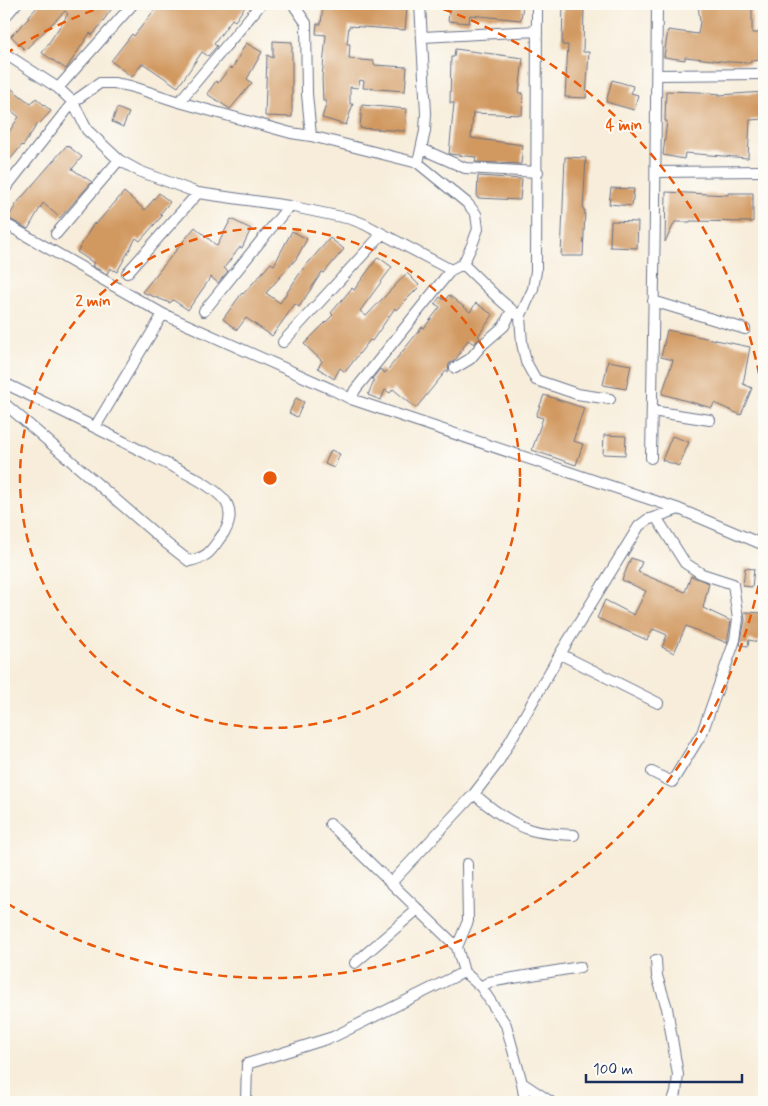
<svg xmlns="http://www.w3.org/2000/svg" width="768" height="1106" font-family="Mynerve,sans-serif">
<style>
.building{fill:#d19960}
.lines{fill:none;stroke-linecap:round;stroke-linejoin:round}
.minor-casing{stroke:#687289;stroke-width:12}
.minor{stroke:#fff;stroke-width:10}
.ring{fill:none;stroke:#e8590c;stroke-width:2.5;stroke-dasharray:9 6}
.centre{fill:#e8590c;stroke:#fdfcf7;stroke-width:2.5}
.ring-label{font-size:15px;text-anchor:middle;font-weight:bold;fill:#e8590c;stroke:#fdfcf7;stroke-width:4;stroke-linejoin:round;paint-order:stroke}
</style>
<rect width="100%" height="100%" fill="#fdfcf7"/>
<filter id="ink" filterUnits="userSpaceOnUse"><feTurbulence type="fractalNoise" baseFrequency=".02" numOctaves="2"/><feDisplacementMap in="SourceGraphic" scale="10" xChannelSelector="R" yChannelSelector="G"/><feConvolveMatrix kernelMatrix="1 2 1 2 8 2 1 2 1" color-interpolation-filters="sRGB"/></filter>
<filter id="wash" filterUnits="userSpaceOnUse"><feTurbulence type="fractalNoise" baseFrequency=".0096" numOctaves="4" result="noise"/><feDisplacementMap in="SourceGraphic" scale="20" xChannelSelector="R" yChannelSelector="G"/><feGaussianBlur stdDeviation="1.12" result="paint"/><feColorMatrix in="noise" values="0 0 0 0 0 0 0 0 0 0 0 0 0 0 0 0 0 1.4 0 .05"/><feComposite in="paint" operator="in"/></filter>
<g filter="url(#wash)">
<rect width="100%" height="100%" fill="#f7edda"/>
<g id="blocks">
<path class="building" d="M40,4h68l5,3 -20,28 -3,-2 -24,36 -24,-16 26,-39 -3,-3 -40,39 -14,-14 18,-18 -1,-1z
M159,4h88l-12,17 -3,-2 -18,25 3,2 -9,10 -6,-4 -24,35 -34,-23h-2l-10,13 -21,-16 21,-27 2,2z
M323,4h27l57,4 -2,22 -56,-4 -2,18h3l-1,15 25,2v4l33,2 -2,24 -42,-3 1,-7 -4,-1 -2,8 -8,-1v17h3l-7,21 -24,-7 5,-17h-4l-1,-23 4,-43 -10,-1 1,-10h4z
M450,4h73l-2,16 -51,-5 -1,8 -21,-2z
M563,4h21l-1,48h6l-3,46 -21,-1 3,-52h-6z
M698,4h54v29h12v27l-14,1v2l-20,-1 -45,-5v3l-21,-3 4,-27 30,4 2,-12z
M273,41l19,1v75l-27,-1 2,-61 6,3z
M246,43l16,9 -15,27 5,4 -22,26 -23,-15 9,-13 2,2 12,-16 2,2z
M455,49l68,9 -4,35h4l-1,22 -49,-2 -2,25 52,7 -2,19 -46,-2 1,-5 -27,-3 5,-51h-4l1,-46h3z
M612,80l21,6 -2,7 7,2 -4,15 -28,-8z
M4,83l27,21 5,-6 15,13 -12,13 -1,-1 -15,23 -1,-1 -18,22v-28l15,-22 -15,-12z
M666,91l33,1 21,2 -1,1 45,-3v27l-14,1 -2,38 -63,-5 -1,6 -21,-4 4,-34h-2z
M362,105l45,4 -2,22 -45,-3z
M117,108l12,5 -6,14 -11,-5z
M67,145l15,12 -10,12 20,13 -32,36 -17,-15 -15,26 -20,-11 9,-15z
M565,157l21,1 -3,52h2l-2,46h-22z
M478,176l44,3 -2,21 -43,-2z
M611,188l23,1 -2,17 -23,-2z
M124,192l21,18 14,-17 11,9 -10,12 2,2 -22,25 -4,-3 -19,34 -7,-4 -3,6 -15,-8 2,-3 -17,-11 17,-29 2,1z
M666,192l62,3v-2h25v29l-63,-1v1h-15l-10,20z
M231,219l20,10 -9,19 -2,-1 -16,21 4,3 -10,12 -7,-6 -23,33 -15,-10 -3,3 -28,-11 53,-65 22,19z
M611,221l27,1 -1,26 -27,-1z
M292,231l15,8 -11,20 -30,34 14,10 22,-33 28,-32 14,11 -20,24 -2,-1 -23,35 -4,-3 -23,32 -26,-18 -9,12 -14,-11 19,-26 1,1 28,-31 3,2z
M378,257l14,10 -32,44 6,5 41,-43 13,13 -24,24 -1,-2 -23,33 -2,-1 -25,32 -5,-4 -6,11 -16,-11 4,-7 -18,-17 29,-29 -2,-2 21,-25 2,2z
M449,295l21,17 6,-9 17,12 -15,21 2,2 -6,6 -6,-4 -12,19 -7,5 -1,8 -2,-1 -30,37 -23,-19 -3,4 -5,-3 -4,10 -13,-5 6,-15 -2,-1 8,-10 5,4 37,-46 2,1 16,-21 -5,-3 5,-7 5,3z
M667,330l83,17 -7,37 9,4 -11,27 -27,-12 -2,5 -50,-14 11,-34 -12,-3z
M608,361l23,4 -5,24 -23,-4z
M544,395l40,13 -11,33 10,3 -7,21 -44,-15 11,-32 -7,-2z
M296,398l8,4 -7,15 -8,-4z
M604,435l22,1 -1,19 -22,-1z
M672,436l17,6 -10,24 -17,-6z
M331,450l9,4 -6,14 -9,-4z
M631,558l11,4 -4,10 47,20 6,-16 18,7 -6,25 28,13 -4,22 -41,-17 -12,27 -12,-6 5,-12 -14,-6 -6,11 -50,-22 8,-18 29,15 12,-24 -24,-11z
M745,568l9,1 -2,18 -9,-1z
M744,612l20,1 -2,18 -3,11 -10,-2 -1,6 -8,-1 5,-25z"/>
</g>
</g>
<g filter="url(#ink)">
<use href="#blocks" fill-opacity="0" stroke="#687289" stroke-width="1"/>
<g class="lines">
<g class="minor-casing">
<path id="minor" d="M293,4l13,19 1,71 4,42
M4,18l12,-14
M423,37l114,-6
M4,53l54,35 15,14 14,28 32,30 20,11 59,22 91,13 62,13 13,5 87,46 12,-6 9,-19 6,-16 -2,-15 -9,-11 -49,-40 -107,-27 -20,-3 -112,-31 -49,-16 -16,-3h-14l-27,19 -69,88
M657,75l107,-1
M58,88l75,-84
M179,102l82,-98
M422,149l43,19 73,4
M418,163l7,-32 1,-18 -6,-109
M656,172l108,-1
M4,223l159,91 168,75 20,10 328,110 85,36
M56,234l63,-74
M463,264l35,34 22,19 2,26 4,19 10,18 41,14 33,5
M127,273l71,-80
M653,301l92,28
M204,311l85,-105
M520,317l13,-28 3,-18 1,-267
M283,342l99,-108
M455,368l15,-9 12,-14 22,-19 8,-16
M4,383c50,24 101,49 151,75 20,10 58,26 71,44 6,10 4,23 -3,32 -12,16 -13,23 -34,27l-23,-18 -162,-140
M351,399l4,-9 96,-120
M652,411l58,9
M95,427l68,-113
M651,458c3,-151 5,-303 6,-454
M560,654l98,49
M652,772l20,10 30,-49 33,-93 3,-21 -5,-35 -31,-10 -17,-11 -29,-46
M474,794c15,13 38,30 57,36 13,4 29,4 43,5
M330,824l127,123 7,25
M391,883l83,-89 23,-30 63,-110 79,-128 8,-6 32,-11
M457,947l11,-26 -1,-57
M656,960l1,16 10,32 11,67 -2,18 -4,9
M355,963l63,-54
M481,987l8,-5 91,-15
M522,1083l29,19
M246,1102l1,-38 86,-27 131,-65 17,15 25,38 16,58 3,19"/>
</g>
<use href="#minor" class="minor"/>
</g>
</g>
<g class="ring">
<circle cx="270" cy="478" r="250"/>
<path d="M764 556A500 500 0 0 1 5 902M5 54A500 500 0 0 1 111 4M429 4A500 500 0 0 1 764 400"/>
</g>
<circle cx="270" cy="478" r="8" class="centre"/>
<g class="ring-label">
<text x="624" y="130">4 min</text>
<text x="93" y="306">2 min</text>
</g>
<rect width="768" height="1106" fill="none" stroke="#fdfcf7" stroke-width="20"/>
<path d="M586 1074v8h156v-8" fill="none" stroke="#1b2f5e" stroke-width="2.5"/>
<text x="593" y="1074" font-size="15" fill="#1b2f5e" stroke="#fdfcf7" stroke-width="4" paint-order="stroke">100 m</text>
</svg>
